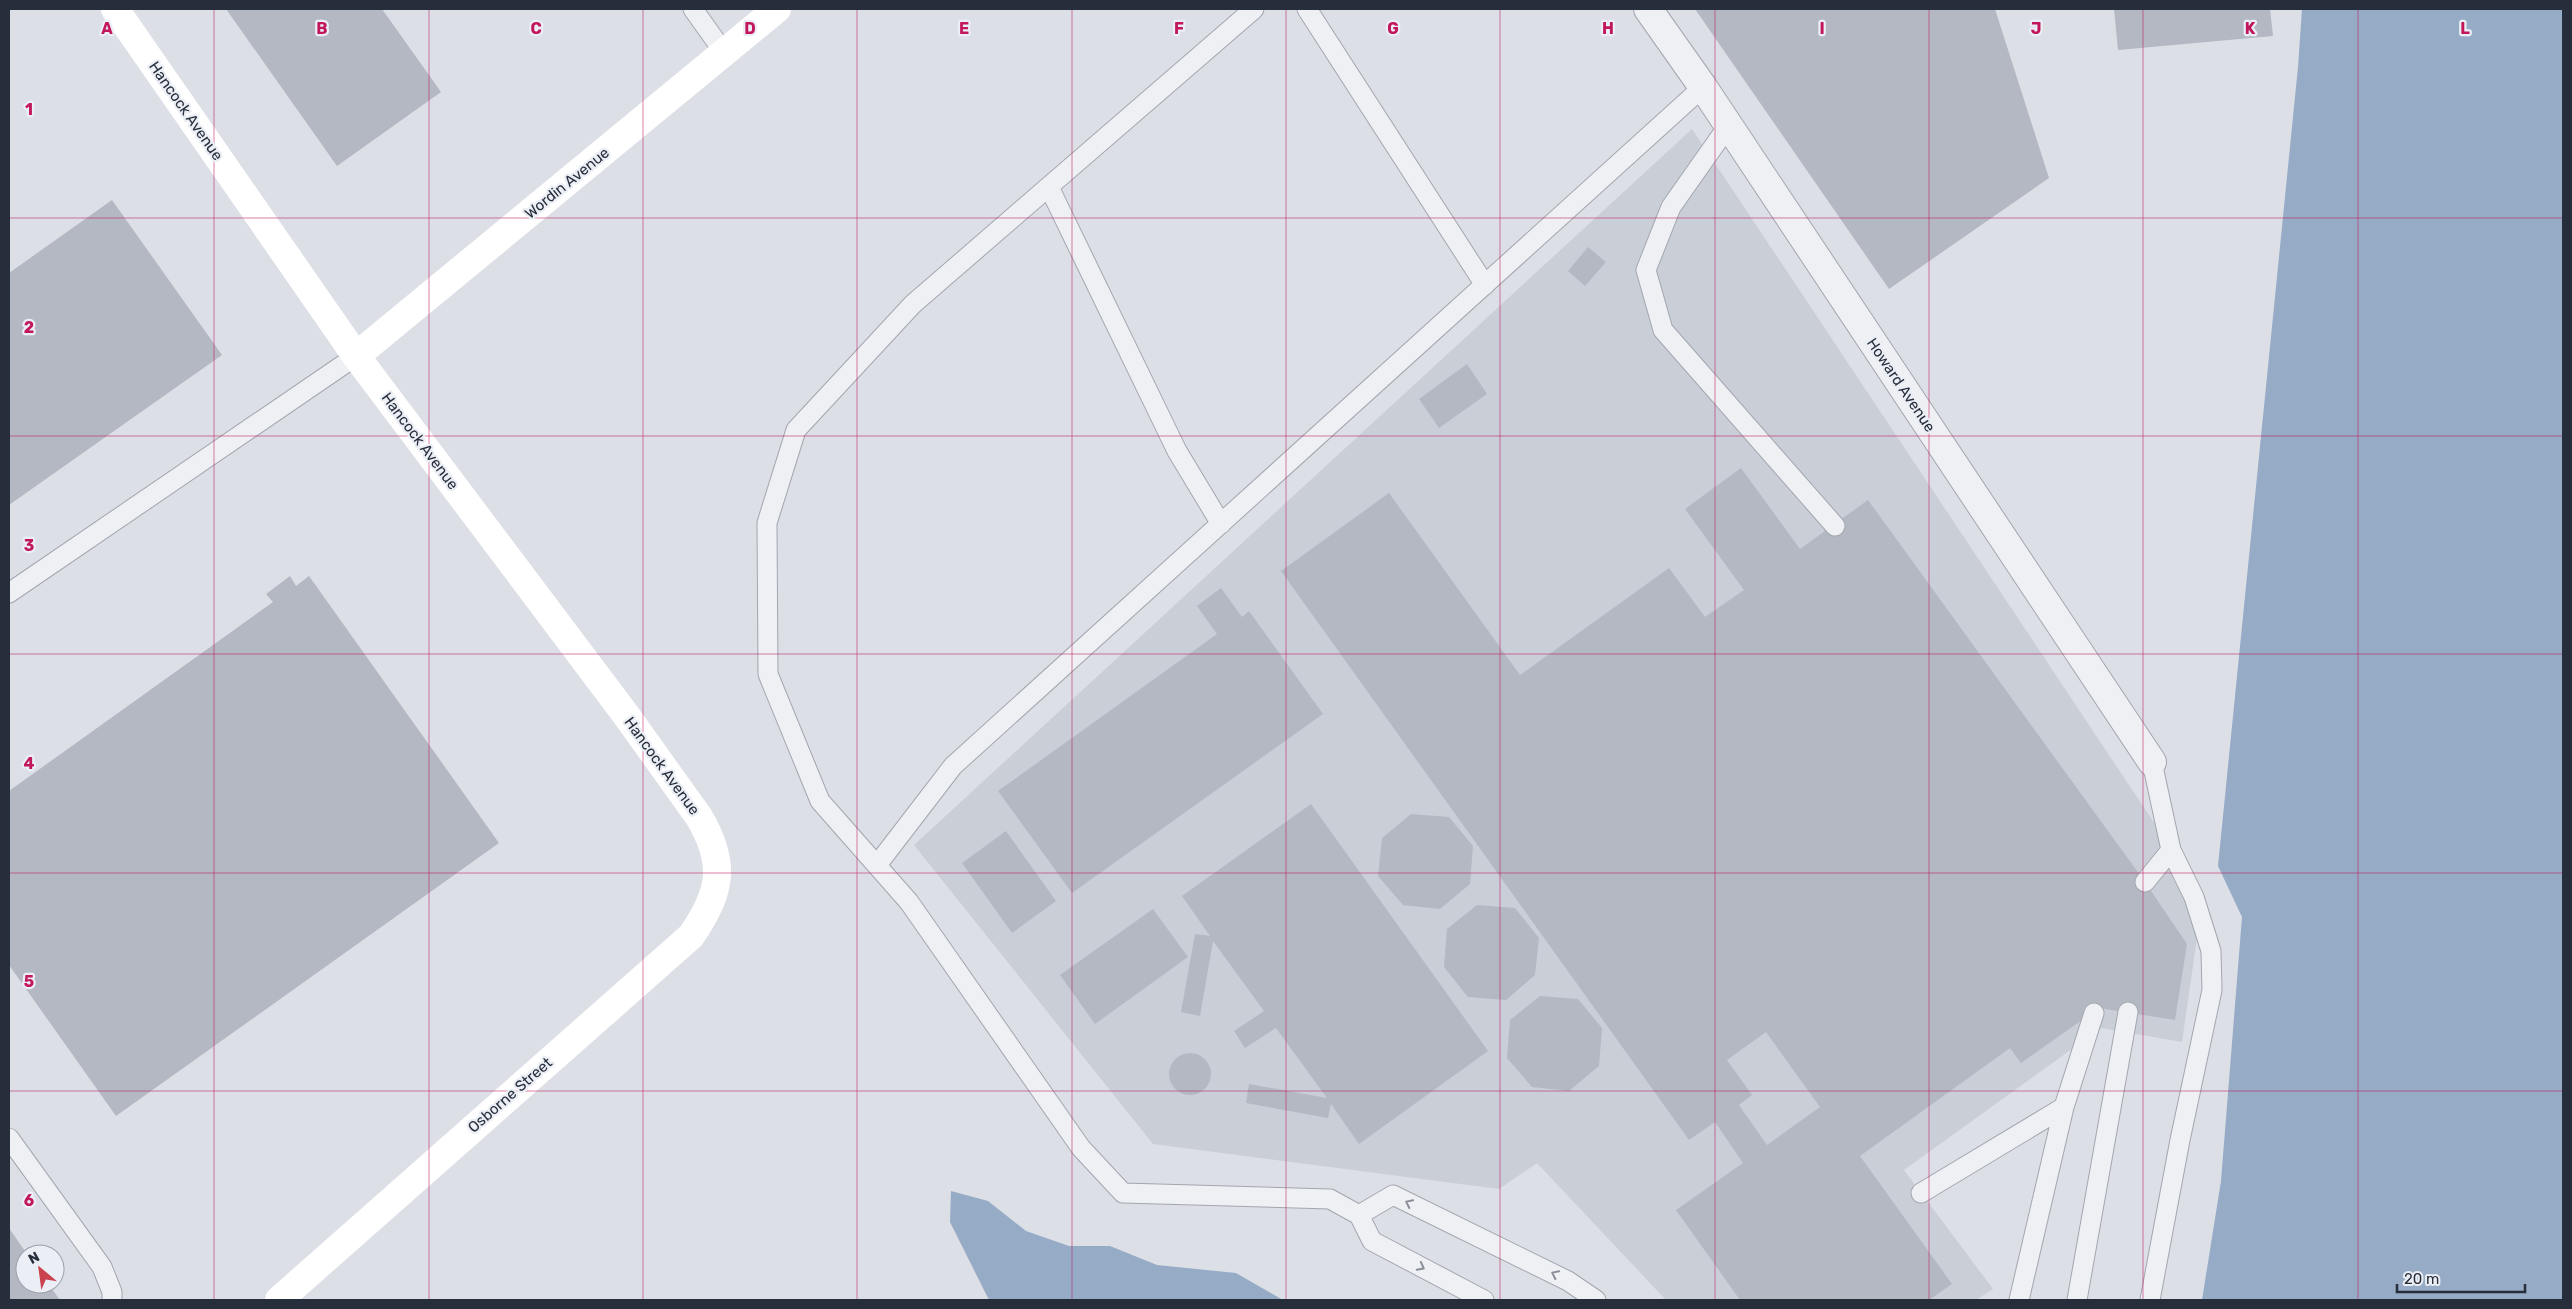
<svg xmlns="http://www.w3.org/2000/svg" width="2572" height="1309" font-family="Rubik,sans-serif">
<style>
.built{fill:#caced7}
.water{fill:#96abc6}
.building{fill:#b3b8c2;fill-rule:evenodd}
.lines{fill:none;stroke-linecap:round;stroke-linejoin:round}
.lane-casing{stroke:#a2a6af;stroke-width:21}
.street-casing{stroke:#a2a6af;stroke-width:30}
.lane{stroke:#eef0f4;stroke-width:19}
.street{stroke:#eef0f4;stroke-width:28}
.secondary{stroke:#fff;stroke-width:28}
.oneway{stroke:#8a8e98}
.grid{fill:none;stroke:#c2185b;stroke-width:1;stroke-opacity:0.55}
.labels{text-anchor:middle;stroke-width:4.5;stroke-linejoin:round;paint-order:stroke}
.street-label{font-size:15px;fill:#262d3b;stroke:#ebeef4}
.grid-label{font-size:16px;text-anchor:middle;font-weight:bold;fill:#c2185b;stroke:#ebeef4;stroke-width:4.5;stroke-linejoin:round;paint-order:stroke}
</style>
<rect width="100%" height="100%" fill="#dcdfe6"/>
<path class="built" d="M1692,129l511,767 -21,146 -81,-14 -197,142 89,119 -17,11h-310l-129,-137 -38,26 -346,-45 -239,-299z"/>
<path class="water" d="M2302,9h261v1291h-361l19,-119 21,-264 -24,-51 80,-799z
M951,1191l37,10 38,30 43,15h41l47,19 79,8 47,27h-294l-39,-78z"/>
<path class="building" d="M226,9h156l59,83 -104,74z
M1695,9h300l54,169 -160,111z
M2114,9h156l3,27 -155,14z
M112,200l110,155 -213,150v-232z
M1588,247l18,15 -21,24 -17,-15z
M1467,364l20,30 -48,34 -20,-29z
M1741,468l59,81 68,-49 277,382 42,62 -12,76 -76,-12 -78,55 -11,-15 -150,108 92,128 -23,16h-189l-64,-90 67,-47 -28,-41 -26,18 -408,-569 108,-78 131,182 149,-107 36,49 39,-27 -59,-81zM1766,1032l54,75 -53,38 -28,-40 13,-10 -25,-35z
M290,576l6,10 13,-10 190,267 -383,273 -107,-151v-174l264,-189 -7,-8z
M1221,588l21,29 7,-6 74,103 -251,179 -74,-102 219,-157 -20,-28z
M1311,804l177,247 -129,93 -28,-40 -3,14 -82,-15 3,-19 78,14 -51,-70 -31,20 -11,-17 30,-20 -51,-70 -13,75 -19,-4 14,-78 15,2 -28,-40z
M1411,814l38,3 24,29 -3,38 -30,25 -37,-4 -25,-29 4,-38z
M1006,831l50,70 -44,32 -50,-70z
M1477,905l38,3 24,30 -4,37 -29,25 -38,-3 -24,-30 3,-38z
M1153,909l35,48 -93,67 -35,-49z
M1540,996l38,3 24,29 -3,38 -30,25 -37,-4 -25,-29 3,-38z
M1169 1074a21 21 0 1 1 42 0a21 21 0 1 1-42 0Z
M9,1228l18,26h-2v30h23l12,16h-51z"/>
<g class="lines">
<g class="lane-casing">
<path id="lane" d="M693,9l32,45
M1254,9l-341,295 -117,126 -29,93 1,151 52,127 89,101 172,246 42,45 207,6 29,16 13,26 112,59
M1307,9l178,276
M1728,126l-57,81 -25,63 17,60 172,196
M1049,187l128,264 44,73
M9,593l347,-237
M877,865l76,-99 750,-679
M2145,882l26,-32
M9,1138l93,129 10,25v8
M1921,1193l143,-86
M1359,1215l34,-20 175,86 28,19
M2019,1300l45,-193 30,-94
M2077,1300l51,-288
M2150,1300l30,-160 32,-150 -1,-39 -17,-54 -23,-47 -19,-88"/>
</g>
<g class="street-casing">
<path id="street" d="M1648,9l55,78 449,675"/>
</g>
<use href="#lane" class="lane"/>
<use href="#street" class="street"/>
<path class="secondary" d="M115,9l241,347 270,359 73,102c28,47 22,76 -8,119l-412,364
M356,356l421,-347"/>
</g>
<defs><path id="oneway-chevron" d="M-2-3.5L2.5 0L-2 3.5" fill="none" stroke-width="1.6" stroke-linecap="round" stroke-linejoin="round" transform="scale(1.25)"/></defs>
<g class="oneway">
<use href="#oneway-chevron" transform="translate(1409 1203) rotate(-154)"/>
<use href="#oneway-chevron" transform="translate(1421 1267) rotate(28)"/>
<use href="#oneway-chevron" transform="translate(1555 1274) rotate(-154)"/>
</g>
<path class="grid" d="M214,9v1291M429,9v1291M643,9v1291M857,9v1291M1072,9v1291M1286,9v1291M1500,9v1291M1715,9v1291M1929,9v1291M2143,9v1291M2358,9v1291M9,218h2554M9,436h2554M9,654h2554M9,873h2554M9,1091h2554"/>
<g class="labels">
<g class="street-label">
<text transform="translate(186 111) rotate(55)" y="5">Hancock Avenue</text>
<text transform="translate(567 183) rotate(-39)" y="5">Wordin Avenue</text>
<text transform="translate(1901 385) rotate(56)" y="5">Howard Avenue</text>
<text transform="translate(420 441) rotate(53)" y="5">Hancock Avenue</text>
<text transform="translate(662 766) rotate(54)" y="5">Hancock Avenue</text>
<text transform="translate(510 1095) rotate(-41)" y="5">Osborne Street</text>
</g>
</g>
<g class="grid-label">
<text x="107" y="34">A</text>
<text x="322" y="34">B</text>
<text x="536" y="34">C</text>
<text x="750" y="34">D</text>
<text x="964" y="34">E</text>
<text x="1179" y="34">F</text>
<text x="1393" y="34">G</text>
<text x="1608" y="34">H</text>
<text x="1822" y="34">I</text>
<text x="2036" y="34">J</text>
<text x="2250" y="34">K</text>
<text x="2465" y="34">L</text>
<text x="29" y="115">1</text>
<text x="29" y="333">2</text>
<text x="29" y="551">3</text>
<text x="29" y="769">4</text>
<text x="29" y="987">5</text>
<text x="29" y="1206">6</text>
</g>
<rect width="2572" height="1309" fill="none" stroke="#262d3b" stroke-width="20"/>
<g transform="translate(40 1269) rotate(331)"><circle r="24" fill="#ebeef4" stroke="#9ca1aa"/>
<path d="M0-4L9 19L0 12L-9 19Z" fill="#ca414f"/>
<text y="-8" font-size="14" font-weight="bold" text-anchor="middle" fill="#262d3b">N</text>
</g>
<path d="M2397 1284v8h128v-8" fill="none" stroke="#262d3b" stroke-width="2.5"/>
<text x="2404" y="1284" font-size="15" fill="#262d3b" stroke="#ebeef4" stroke-width="4" paint-order="stroke">20 m</text>
</svg>
